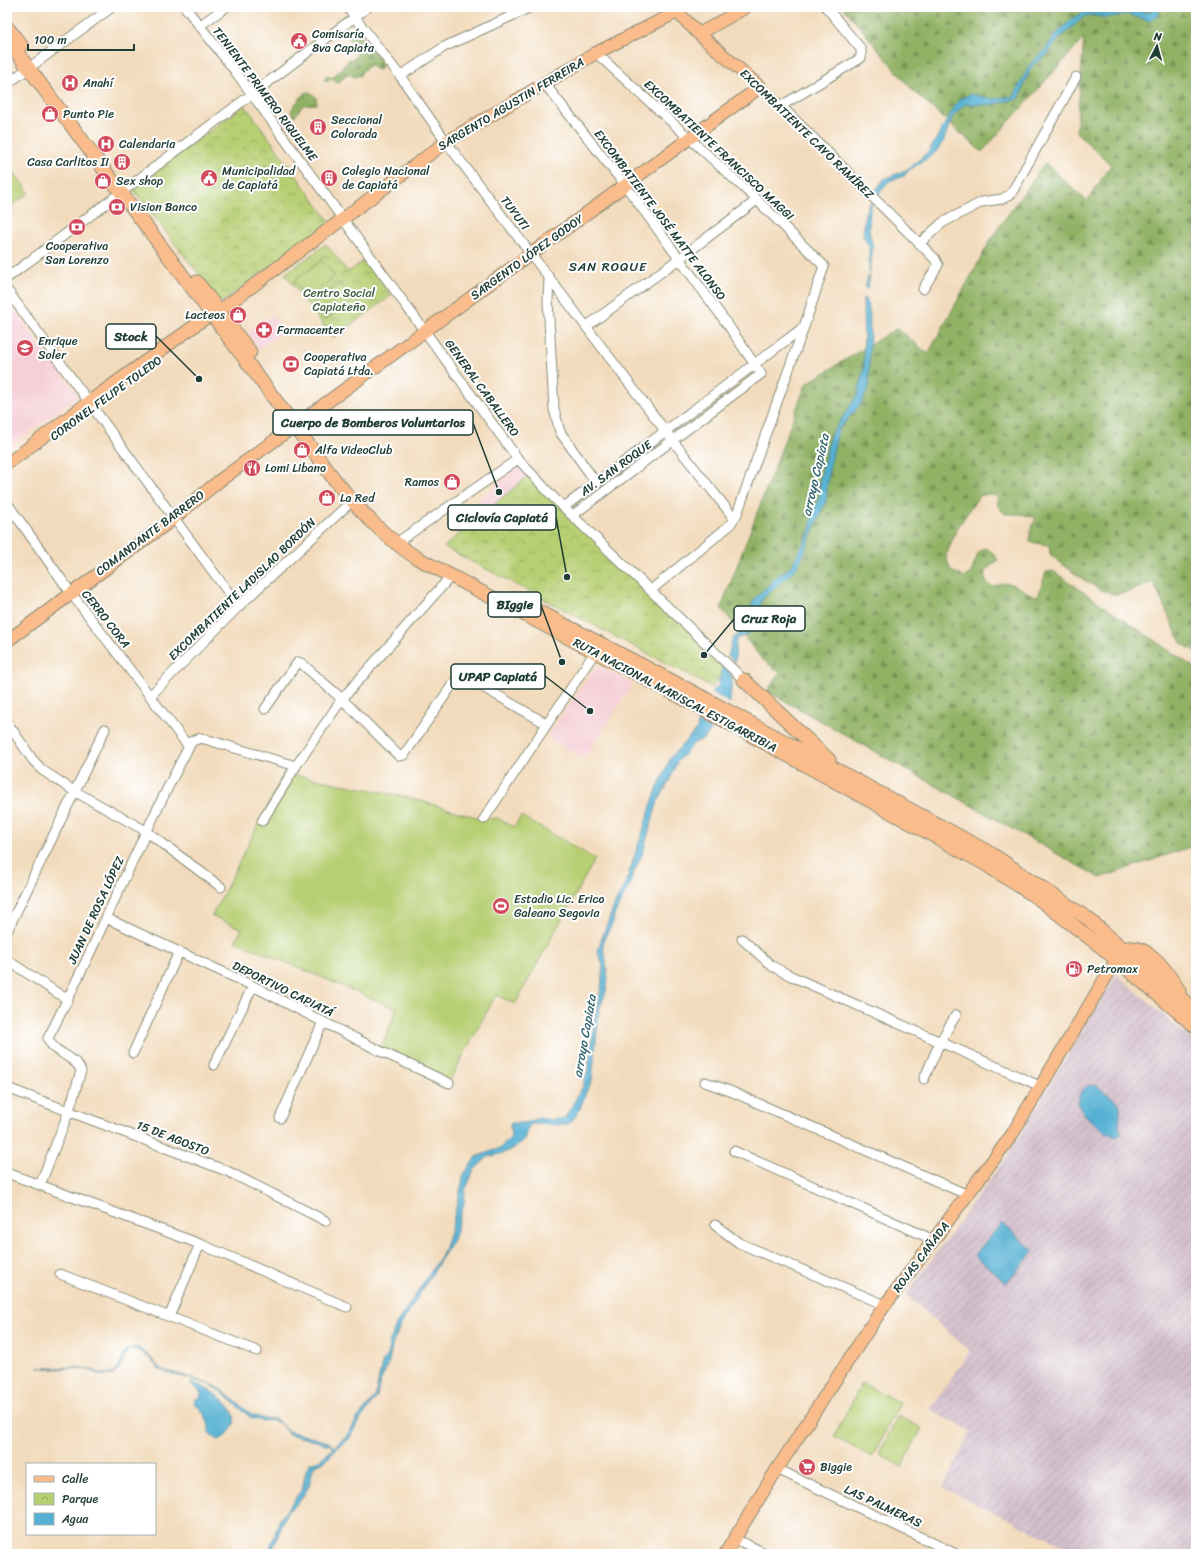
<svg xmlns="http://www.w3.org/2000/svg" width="1203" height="1561" font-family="Sriracha,sans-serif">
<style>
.built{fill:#f6cfd7}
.industrial{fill:url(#industrial-furrows)}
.forest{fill:url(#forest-firs);stroke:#58784c}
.park{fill:url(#park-crowns);stroke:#6b8654}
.garden{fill:#b7cf73;stroke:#6b8654}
.water{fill:#55b0d3;stroke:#3a7684}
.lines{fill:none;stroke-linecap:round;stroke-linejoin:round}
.minor-casing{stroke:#888c78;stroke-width:11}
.major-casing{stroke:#888c78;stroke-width:14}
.highway-casing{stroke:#888c78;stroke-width:15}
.minor{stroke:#fff;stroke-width:9}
.major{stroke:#fabc8b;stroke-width:12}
.highway{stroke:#fabc8b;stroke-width:13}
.labels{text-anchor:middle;stroke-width:4;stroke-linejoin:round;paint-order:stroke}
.poi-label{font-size:12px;fill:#1f3d34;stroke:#fff;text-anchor:start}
.street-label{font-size:12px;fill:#1f3d34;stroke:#fff}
.park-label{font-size:12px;fill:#456244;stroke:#fff}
.neighbourhood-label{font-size:13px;letter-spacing:1px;fill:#1f3d34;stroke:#fff}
.water-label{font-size:13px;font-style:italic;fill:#32656c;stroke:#fff}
.leader{fill:none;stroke:#1f3d34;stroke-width:1.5}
.callout-dot{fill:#1f3d34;stroke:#fff;stroke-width:1.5}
.callout{fill:#fff;stroke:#1f3d34;stroke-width:1.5}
.callout-label{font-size:13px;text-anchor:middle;font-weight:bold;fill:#1f3d34}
</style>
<defs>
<pattern id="industrial-furrows" width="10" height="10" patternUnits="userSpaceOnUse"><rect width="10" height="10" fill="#d1bdc9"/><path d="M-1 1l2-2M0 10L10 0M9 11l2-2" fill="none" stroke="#b3a3ad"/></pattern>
<pattern id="forest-firs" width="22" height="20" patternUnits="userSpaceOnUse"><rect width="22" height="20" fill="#91b265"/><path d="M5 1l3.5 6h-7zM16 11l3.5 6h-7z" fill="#769254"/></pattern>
<pattern id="park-crowns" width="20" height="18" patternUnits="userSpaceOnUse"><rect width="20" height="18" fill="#b7cf73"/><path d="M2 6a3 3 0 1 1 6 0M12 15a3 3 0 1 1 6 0" fill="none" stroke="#94a95f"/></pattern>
</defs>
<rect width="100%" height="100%" fill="#fff"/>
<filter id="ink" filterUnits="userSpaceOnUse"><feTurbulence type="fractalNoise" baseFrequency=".025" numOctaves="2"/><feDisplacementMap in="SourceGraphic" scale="8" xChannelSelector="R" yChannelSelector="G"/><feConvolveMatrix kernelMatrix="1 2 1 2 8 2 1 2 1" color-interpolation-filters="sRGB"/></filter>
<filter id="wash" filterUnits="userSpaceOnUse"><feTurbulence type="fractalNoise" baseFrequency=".012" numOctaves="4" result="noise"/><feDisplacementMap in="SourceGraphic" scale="16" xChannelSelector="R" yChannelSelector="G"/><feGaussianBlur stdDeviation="0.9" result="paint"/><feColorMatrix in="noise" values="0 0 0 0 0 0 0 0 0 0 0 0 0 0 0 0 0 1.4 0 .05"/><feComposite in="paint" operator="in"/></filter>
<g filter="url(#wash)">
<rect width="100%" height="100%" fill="#f2dbbc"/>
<path class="built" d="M7,300l72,96 -72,53z
M272,315l12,17 -26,17 -11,-17z
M520,465l9,10 -52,46 -8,-12z
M597,665l36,19 -49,75 -37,-22z"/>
<path class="industrial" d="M1116,974l80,69v511h-115l-138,-66 28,-57 -41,-21 40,-59 -64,-56 101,-139z"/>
<path class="forest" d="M843,7h353v534l-2,4 2,3v104l-15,-9 -28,-61c-11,4 -25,11 -36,12 -17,1 -54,-29 -67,-40l-1,-9 -19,-3v-11l6,-13 -15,-4h-16l-7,-7 -1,-11 -9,-2 -9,2 -23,34 -10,26 5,15 13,6 7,-4 8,-22 7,-3 7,5 5,7 -13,11 1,11 6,5c4,-1 9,-4 13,-4 12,0 21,12 33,13l8,-24 7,-1 143,98v176l-96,33 -333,-187 13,-18 -18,-14 -41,-51 85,-224 91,-56 31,26 66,-120 51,-71 42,38 24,-36 -35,-33 8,-94 -102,114 -68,-60z
M356,28l6,3 -1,11c10,8 19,11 21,24l-3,4 -4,-1 -4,-5 -11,9 1,2 -7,2 -5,-3 -11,8 -7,-3 -4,3 -3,-3 3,-3 5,2 10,-10 1,-3 4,-1 1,-4 6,-1 5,-9 -12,-14 2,-7z
M310,92l6,5 1,7 -14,1 -8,11 -4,-4c4,-11 9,-11 13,-19z"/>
<path class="park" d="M245,105l85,117 -109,81 -89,-115z
M326,244l22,28 17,-12 27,35 -59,43 -48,-64z
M529,475l199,194 -16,18 -268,-140z"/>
<path class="garden" d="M7,162l22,31 -22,16z
M322,260l13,16 -28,22 -13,-17z
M340,283l12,17 -27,20 -12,-17z
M284,773l119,23 80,23 14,-1 17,9 7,-11 74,43 -80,145 -19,-9 -47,87 -69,-32 17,-41 -162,-68 7,-12 -30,-13z
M862,1383l38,20 -28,54 -38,-20z
M898,1416l24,12 -20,39 -23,-13z"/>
<path class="water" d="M1126,7l24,6 5,-6h7l-5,9 -8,5 -22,-7 -21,4 -16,-3 -5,1 -25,22 -14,18 -12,8 -4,6 -11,29 -31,6 -23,-1 -12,12 -10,26 -8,11 -27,18 -4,5 -15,5 -12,15 -3,-3 10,-14 24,-10 21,-18 30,-52 12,-5 23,5 20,-3 16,-32 15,-14 10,-15 18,-17 15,-8 17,3z
M870,202l2,2 -2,5 -1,22 4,16 -5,42 -3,-1 4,-15v-26l-6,-12 2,-22z
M863,298l4,2 3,15 -1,73 -9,17 -22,25 -9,41 -3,30 -25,59 -5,9 -33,29 -12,32 -4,5 -11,4 -1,23 -7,-6 5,-18 10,-7 11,-32 25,-24 12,-9 14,-25 5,-12 3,-17 6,-14 1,-19 10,-43 27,-40 4,-13 3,-15z
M723,662c14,15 7,24 7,41l-19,-11 7,-6z
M698,722l14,8 -7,8 -11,5 -17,19 -7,18 -12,21 -16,54 -10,21 -2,9 -10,18 -6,13 -1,7 -9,16 -1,8 3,13 2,19 -2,13 -7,18 -7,71c-10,14 -9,34 -26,44l-34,-1 -4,3 -4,13 -5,5 -15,8 -16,4 -14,13 -9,21 -1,13 -11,36 -51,83 -9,20 -5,22 -8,17 -3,15 -20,27 -8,15 -12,9 -13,14 -8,2 -3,4 -4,18 -9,15 -13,11 -16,42h-3l12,-35 22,-30 4,-19 4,-7 9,-3 13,-10 2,-2 -4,-3 -42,-11 -8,-11 -8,-3 -9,1 -12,-3 -31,-27 -12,-7 -49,-14 -8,-11 -13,-9 -8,-1 -3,3 -8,17 -6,6h-14l-7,-4 -13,-3 -27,1 -14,-2 14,1 25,-1 17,3 6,4h13l6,-7 6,-16 4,-3h10l12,10 9,11 48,14 12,6 31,25 11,4 14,1 12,12 41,11 5,5 13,-12 12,-19 16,-19 7,-34 6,-8 1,-12 8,-20 46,-70 8,-24 13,-55 12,-17 24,-9 11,-11 -1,-11 1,-3h12l16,-5 13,2 13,-2 18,-32 5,-17 7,-53 6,-27 2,-23 -5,-14 3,-12 15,-39 10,-19 28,-85 17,-40 26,-28z
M1089,1085l8,1 22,17c4,8 -3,19 2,29l-3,5c-15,-4 -34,-20 -41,-34 2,-8 4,-13 12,-18z
M1002,1223l32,28 -28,32 -32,-28z
M191,1382c16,5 54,26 41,46 -4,6 -7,10 -14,12l-9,-7c1,-13 -6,-22 -15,-30l1,-4 5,-1 1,-6 -8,-6z"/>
</g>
<g filter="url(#ink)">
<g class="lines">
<g class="minor-casing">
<path id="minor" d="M185,7l50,64 283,388 36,39 190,182
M347,7l53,69 50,71 81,107 142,187 61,77
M199,26l27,-19
M596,53l161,147 67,66 -20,61 -67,187 -8,12 -78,64
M400,76l44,-29 87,-40
M544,83l81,102 103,140 33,49 -188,141
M7,84l105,-77
M760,87l21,19 154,153 3,6 -15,24
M781,106l80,-48v-9l-35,-42
M920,243l22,-20 40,-21 20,-3 9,-5 65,-117
M549,277l-1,24 6,108 6,23 37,52
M7,278l361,-271
M7,290l232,317
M587,326l92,-67 78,-59
M7,503l64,90 118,154
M564,507l240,-180
M402,539l116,-80
M150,696l90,-91 112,-104
M265,709l33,-47 3,1 41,36 57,57 5,-1 55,-80h3l85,49
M7,722l25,37 10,11 32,21 72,40 75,56
M484,819l111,-167
M262,821l34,-55 46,-67 109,-123
M106,918l147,68 127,65 69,32
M7,931l98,-202
M742,939l30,27 19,10 249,110
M7,960l61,40
M133,1053l46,-101
M214,1065l39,-79
M924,1079l16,-37 16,-27
M705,1082l25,9 238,104
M7,1088l220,83 99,50
M280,1118l43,-96
M734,1151l200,89
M7,1173l193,71 147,63
M40,1185l29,-74 12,-40c-5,-15 -29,-18 -33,-33 51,-97 91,-200 144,-297l9,-3 95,28
M715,1225l24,18 146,62
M60,1274l197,77
M169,1317l31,-73
M777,1469l179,85
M735,1539l32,15"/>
</g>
<g class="major-casing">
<path id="major" d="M699,34l47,-27
M7,464l82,-62 115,-83 15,-8 227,-169 150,-89 81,-41
M7,641l162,-119 50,-41 541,-394 -61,-53 -27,-27
M725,1554l52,-85 103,-157 131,-176 110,-184"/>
</g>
<g class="highway-casing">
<path id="highway" d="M7,27l14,18
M7,39l327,440c25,31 50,58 83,79l281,148 287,158 54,35 60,46 97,82
M197,282l53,70
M515,599l189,99 286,155 97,65 109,93
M744,680l85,80
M1123,949c25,-8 45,24 56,42"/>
</g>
<use href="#minor" class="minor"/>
<use href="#major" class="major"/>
<use href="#highway" class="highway"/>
</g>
</g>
<defs>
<g id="civic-disc" transform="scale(0.9)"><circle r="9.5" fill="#d1495b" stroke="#fff"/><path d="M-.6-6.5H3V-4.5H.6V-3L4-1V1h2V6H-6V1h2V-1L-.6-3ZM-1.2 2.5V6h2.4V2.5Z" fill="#fff"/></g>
<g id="hospital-disc" transform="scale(0.9)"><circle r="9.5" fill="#d1495b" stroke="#fff"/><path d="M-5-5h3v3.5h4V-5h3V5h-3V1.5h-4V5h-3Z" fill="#fff"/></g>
<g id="shop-disc" transform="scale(0.9)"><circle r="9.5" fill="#d1495b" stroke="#fff"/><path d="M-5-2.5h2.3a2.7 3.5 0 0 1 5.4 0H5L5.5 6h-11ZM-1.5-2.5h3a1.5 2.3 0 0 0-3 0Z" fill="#fff"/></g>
<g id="building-disc" transform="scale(0.9)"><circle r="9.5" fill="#d1495b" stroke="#fff"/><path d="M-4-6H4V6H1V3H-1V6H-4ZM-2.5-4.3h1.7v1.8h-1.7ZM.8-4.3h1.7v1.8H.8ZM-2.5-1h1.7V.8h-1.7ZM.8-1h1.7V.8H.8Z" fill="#fff"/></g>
<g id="bank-disc" transform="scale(0.9)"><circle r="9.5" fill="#d1495b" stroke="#fff"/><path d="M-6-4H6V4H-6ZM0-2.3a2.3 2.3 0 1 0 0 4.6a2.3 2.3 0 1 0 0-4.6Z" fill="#fff"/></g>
<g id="pharmacy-disc" transform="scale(0.9)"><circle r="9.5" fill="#d1495b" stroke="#fff"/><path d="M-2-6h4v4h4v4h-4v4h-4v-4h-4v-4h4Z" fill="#fff"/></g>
<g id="school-disc" transform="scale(0.9)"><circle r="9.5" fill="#d1495b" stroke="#fff"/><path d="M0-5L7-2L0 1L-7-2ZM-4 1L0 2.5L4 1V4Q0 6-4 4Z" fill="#fff"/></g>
<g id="restaurant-disc" transform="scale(0.9)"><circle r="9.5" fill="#d1495b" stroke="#fff"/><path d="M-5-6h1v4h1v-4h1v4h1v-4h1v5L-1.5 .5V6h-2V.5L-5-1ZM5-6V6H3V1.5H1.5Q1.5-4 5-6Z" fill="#fff"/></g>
<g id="stadium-disc" transform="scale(0.9)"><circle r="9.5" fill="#d1495b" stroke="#fff"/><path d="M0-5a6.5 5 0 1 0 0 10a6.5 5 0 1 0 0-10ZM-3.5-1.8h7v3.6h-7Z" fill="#fff"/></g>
<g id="fuel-disc" transform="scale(0.9)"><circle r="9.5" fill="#d1495b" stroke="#fff"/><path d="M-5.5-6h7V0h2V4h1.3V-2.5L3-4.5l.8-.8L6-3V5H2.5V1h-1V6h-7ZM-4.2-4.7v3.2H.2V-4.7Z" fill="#fff"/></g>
<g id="supermarket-disc" transform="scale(0.9)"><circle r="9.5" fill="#d1495b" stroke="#fff"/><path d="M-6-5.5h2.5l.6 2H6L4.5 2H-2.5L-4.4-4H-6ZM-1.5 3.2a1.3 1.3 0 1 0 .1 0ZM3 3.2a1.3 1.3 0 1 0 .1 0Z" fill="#fff"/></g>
</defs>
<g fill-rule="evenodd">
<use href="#civic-disc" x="299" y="41"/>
<use href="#hospital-disc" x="70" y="83"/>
<use href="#shop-disc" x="50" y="114"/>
<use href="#building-disc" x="318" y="127"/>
<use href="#hospital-disc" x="106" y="144"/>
<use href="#building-disc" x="122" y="162"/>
<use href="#civic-disc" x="209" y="178"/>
<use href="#building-disc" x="329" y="178"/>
<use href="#shop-disc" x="103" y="181"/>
<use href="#bank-disc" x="117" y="207"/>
<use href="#bank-disc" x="77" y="227"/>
<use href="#shop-disc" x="238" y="315"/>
<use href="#pharmacy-disc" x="264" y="330"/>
<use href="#school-disc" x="25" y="348"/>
<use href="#bank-disc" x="291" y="364"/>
<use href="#shop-disc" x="302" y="450"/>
<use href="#restaurant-disc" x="252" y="468"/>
<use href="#shop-disc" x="452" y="482"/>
<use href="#shop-disc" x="327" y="498"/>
<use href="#stadium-disc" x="501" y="906"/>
<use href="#fuel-disc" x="1074" y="969"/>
<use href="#supermarket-disc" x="807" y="1467"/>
</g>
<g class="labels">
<g class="poi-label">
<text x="312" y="38">Comisaría<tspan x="312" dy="14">8va Capiata</tspan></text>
<text x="83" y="87">Anahí</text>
<text x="63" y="118">Punto Pie</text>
<text x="331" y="124">Seccional<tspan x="331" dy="14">Colorada</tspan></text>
<text x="119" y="148">Calendaria</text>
<text x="109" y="166" text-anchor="end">Casa Carlitos II</text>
<text x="222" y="175">Municipalidad<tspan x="222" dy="14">de Capiatá</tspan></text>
<text x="342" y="175">Colegio Nacional<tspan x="342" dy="14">de Capiatá</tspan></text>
<text x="116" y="185">Sex shop</text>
<text x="130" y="211">Vision Banco</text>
<text x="77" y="250" text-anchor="middle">Cooperativa<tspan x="77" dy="14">San Lorenzo</tspan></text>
<text x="225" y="319" text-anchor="end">Lacteos</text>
<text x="277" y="334">Farmacenter</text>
<text x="38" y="345">Enrique<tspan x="38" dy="14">Soler</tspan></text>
<text x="304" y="361">Cooperativa<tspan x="304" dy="14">Capiatá Ltda.</tspan></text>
<text x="315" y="454">Alfa VideoClub</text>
<text x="265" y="472">Lomi Libano</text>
<text x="439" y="486" text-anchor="end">Ramos</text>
<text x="340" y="502">La Red</text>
<text x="514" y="903">Estadio Lic. Erico<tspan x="514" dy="14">Galeano Segovia</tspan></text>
<text x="1087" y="973">Petromax</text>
<text x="820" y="1471">Biggie</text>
</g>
<g class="street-label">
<text transform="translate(265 94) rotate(53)" y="4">TENIENTE PRIMERO RIQUELME</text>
<text transform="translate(511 104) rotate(-31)" y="4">SARGENTO AGUSTIN FERREIRA</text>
<text transform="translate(807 134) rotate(44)" y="4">EXCOMBATIENTE CAYO RAMÍREZ</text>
<text transform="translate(719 150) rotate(43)" y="4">EXCOMBATIENTE FRANCISCO MAGGI</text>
<text transform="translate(515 213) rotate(53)" y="4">TUYUTI</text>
<text transform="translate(660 215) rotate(53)" y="4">EXCOMBATIENTE JOSÉ MATTE ALONSO</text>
<text transform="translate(527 257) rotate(-36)" y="4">SARGENTO LÓPEZ GODOY</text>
<text transform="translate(482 388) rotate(54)" y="4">GENERAL CABALLERO</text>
<text transform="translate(106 398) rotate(-36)" y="4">CORONEL FELIPE TOLEDO</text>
<text transform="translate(616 468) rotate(-36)" y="4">AV. SAN ROQUE</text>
<text transform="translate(150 533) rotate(-37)" y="4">COMANDANTE BARRERO</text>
<text transform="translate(242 589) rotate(-44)" y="4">EXCOMBATIENTE LADISLAO BORDÓN</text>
<text transform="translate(106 619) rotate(52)" y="4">CERRO CORA</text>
<text transform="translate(675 695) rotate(28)" y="4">RUTA NACIONAL MARISCAL ESTIGARRIBIA</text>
<text transform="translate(96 910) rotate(-65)" y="4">JUAN DE ROSA LÓPEZ</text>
<text transform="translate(283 989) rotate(26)" y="4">DEPORTIVO CAPIATÁ</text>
<text transform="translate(173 1138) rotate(21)" y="4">15 DE AGOSTO</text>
<text transform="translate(921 1257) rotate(-53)" y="4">ROJAS CAÑADA</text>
<text transform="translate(883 1506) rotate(25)" y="4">LAS PALMERAS</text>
</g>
<g class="park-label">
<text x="339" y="297">Centro Social<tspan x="339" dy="14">Capiateño</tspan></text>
</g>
<g class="neighbourhood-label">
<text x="608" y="271">SAN ROQUE</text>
</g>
<g class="water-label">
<text transform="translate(815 475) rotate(-77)" y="5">arroyo Capiata</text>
<text transform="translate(584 1036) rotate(-80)" y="5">arroyo Capiata</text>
</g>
</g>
<path class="leader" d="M199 379L156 336M499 492L473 423M567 577L556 517M562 662L541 605M704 655L734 619M590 711L545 676"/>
<g class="callout-dot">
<circle cx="199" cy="379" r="4"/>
<circle cx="499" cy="492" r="4"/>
<circle cx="567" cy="577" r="4"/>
<circle cx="562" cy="662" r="4"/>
<circle cx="704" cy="655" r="4"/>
<circle cx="590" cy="711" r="4"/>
</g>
<g class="callout">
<rect x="106" y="324" width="50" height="25" rx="4"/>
<rect x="273" y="410" width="200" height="25" rx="4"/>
<rect x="448" y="505" width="108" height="25" rx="4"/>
<rect x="488" y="592" width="53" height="25" rx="4"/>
<rect x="734" y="606" width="71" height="25" rx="4"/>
<rect x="451" y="664" width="94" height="25" rx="4"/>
</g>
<g class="callout-label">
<text x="131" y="341">Stock</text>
<text x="373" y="427">Cuerpo de Bomberos Voluntarios</text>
<text x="502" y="522">Ciclovía Capiatá</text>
<text x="515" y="609">BIggie</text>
<text x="769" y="623">Cruz Roja</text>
<text x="498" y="681">UPAP Capiatá</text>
</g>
<rect width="1203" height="1561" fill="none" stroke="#fff" stroke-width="24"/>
<rect x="26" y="1463" width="130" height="72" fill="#ffffff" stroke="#a5b1ae"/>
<rect x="34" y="1476" width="20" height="6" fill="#fabc8b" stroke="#a5b1ae"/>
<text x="62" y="1483" font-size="12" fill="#1f3d34">Calle</text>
<rect x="34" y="1493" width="20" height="12" fill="url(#park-crowns)" stroke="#a5b1ae"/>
<text x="62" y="1503" font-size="12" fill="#1f3d34">Parque</text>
<rect x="34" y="1513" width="20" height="12" fill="#55b0d3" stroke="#a5b1ae"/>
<text x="62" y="1523" font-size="12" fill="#1f3d34">Agua</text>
<g transform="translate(1157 46) rotate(6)" stroke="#ffffff" stroke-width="3" paint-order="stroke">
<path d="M0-3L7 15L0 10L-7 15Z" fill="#1f3d34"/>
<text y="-6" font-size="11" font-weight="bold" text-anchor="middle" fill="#1f3d34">N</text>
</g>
<path d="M28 44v6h106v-6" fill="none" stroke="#1f3d34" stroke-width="2"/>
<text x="34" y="44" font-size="12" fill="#1f3d34" stroke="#ffffff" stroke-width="3" paint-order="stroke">100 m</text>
</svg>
